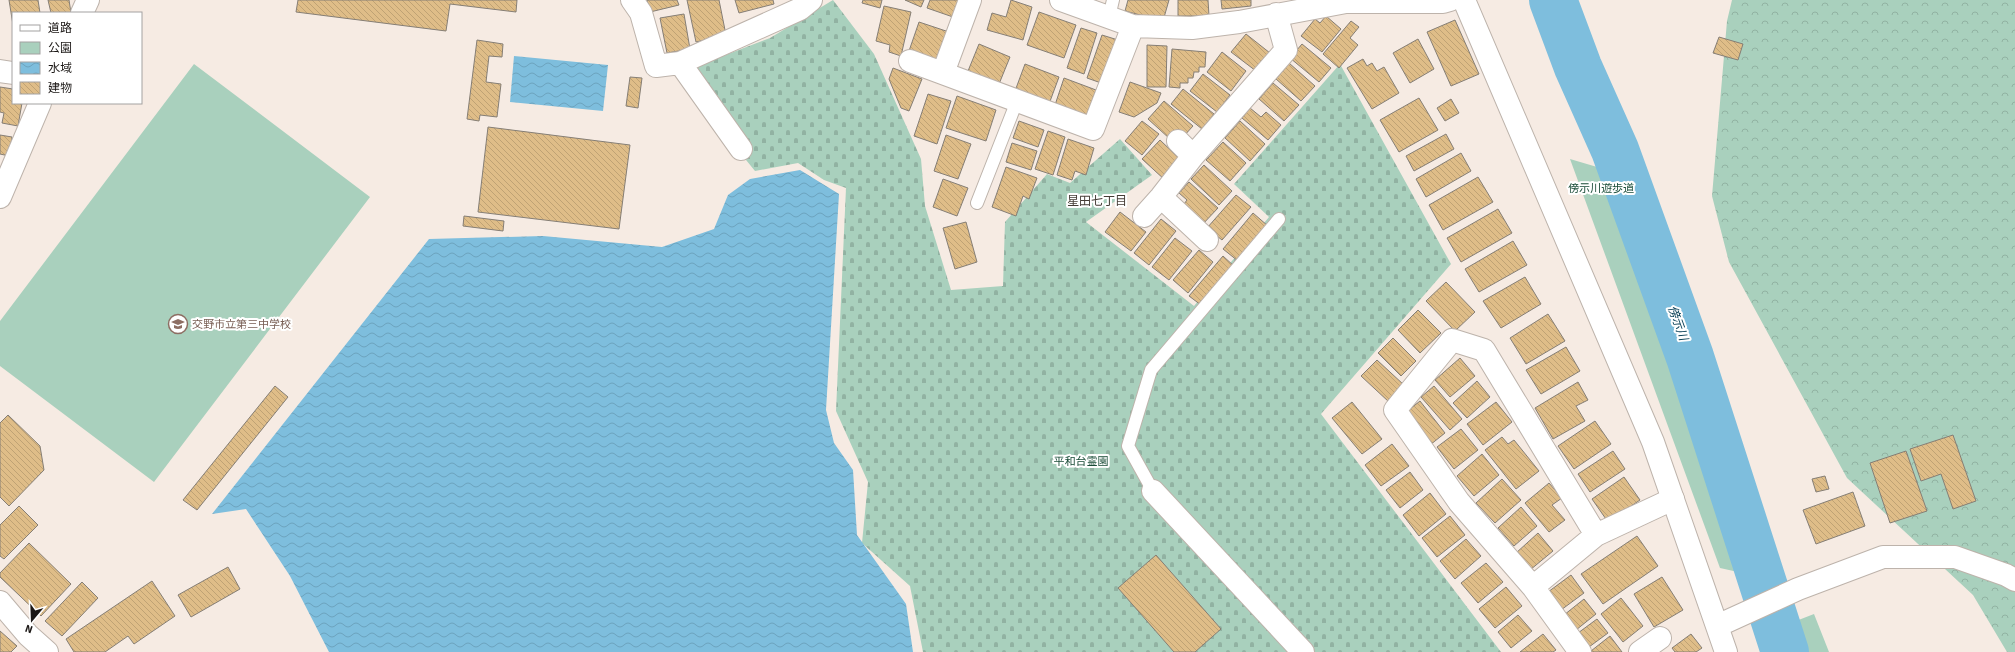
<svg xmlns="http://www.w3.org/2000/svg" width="2015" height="652" font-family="'Source Sans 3','Noto Sans JP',sans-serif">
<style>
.forest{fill:url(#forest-crowns)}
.cemetery{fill:url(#cemetery-stones)}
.park{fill:#a9d0bd}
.water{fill:url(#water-waves)}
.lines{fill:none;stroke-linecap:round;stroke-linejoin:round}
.river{stroke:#7ebedd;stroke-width:48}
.building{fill:url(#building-back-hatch);stroke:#857e75}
.service-casing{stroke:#bdb3ab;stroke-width:14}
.minor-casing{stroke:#bdb3ab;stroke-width:24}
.tertiary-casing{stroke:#bdb3ab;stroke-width:24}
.service{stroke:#fff;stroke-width:12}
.minor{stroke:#fff;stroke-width:22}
.tertiary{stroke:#fff;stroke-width:22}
.labels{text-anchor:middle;stroke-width:4;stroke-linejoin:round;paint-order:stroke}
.park-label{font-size:11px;fill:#184b36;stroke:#fff}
.education-label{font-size:11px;fill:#785e54;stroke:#fff;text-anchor:start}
.neighbourhood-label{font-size:12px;fill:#453c36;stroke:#fff}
.water-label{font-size:12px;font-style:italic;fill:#084056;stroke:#fff}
</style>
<defs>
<pattern id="forest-crowns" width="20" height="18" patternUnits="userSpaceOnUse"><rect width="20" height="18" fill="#a9d0bd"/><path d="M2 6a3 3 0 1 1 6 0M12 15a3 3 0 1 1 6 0" fill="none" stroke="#91b2a2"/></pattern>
<pattern id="cemetery-stones" width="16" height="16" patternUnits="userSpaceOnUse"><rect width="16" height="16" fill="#a9d0bd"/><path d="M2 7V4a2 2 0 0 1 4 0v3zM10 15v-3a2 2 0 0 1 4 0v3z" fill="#91b2a2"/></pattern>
<pattern id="water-waves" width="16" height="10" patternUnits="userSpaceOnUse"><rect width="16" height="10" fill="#7ebedd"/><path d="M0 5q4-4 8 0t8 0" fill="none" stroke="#6ca3bd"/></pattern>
<pattern id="building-back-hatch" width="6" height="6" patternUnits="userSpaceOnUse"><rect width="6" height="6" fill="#dfbd88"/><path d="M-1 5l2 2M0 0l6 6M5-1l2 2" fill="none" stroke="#bfa274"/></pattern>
</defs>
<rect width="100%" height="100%" fill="#f6ebe3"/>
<path class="forest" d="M1732,0h283v652h-8l-34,-57 -126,-117 -118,-216 -17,-66 15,-175z"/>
<path class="cemetery" d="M833,0l41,54 47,105 4,47 26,84 52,-4 2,-64 42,-48 23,9 50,-44 32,36 -66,47 108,84 75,-89 -35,-33 106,-120 111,200 -130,150 180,238h-578l-13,-66 -48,-43 6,-61 -32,-71 10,-223 -22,-8 -26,-17 -43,8 -79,-97 94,-36z"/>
<path class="park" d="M194,64l176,133 -216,285 -154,-116v-45z
M1570,159l44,13 133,402 -27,-6z
M1814,614l15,38h-37l-9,-26z"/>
<path class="water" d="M514,56l94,9 -5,46 -93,-9z
M800,170l39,24 -13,216 8,33 19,27 4,65 49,69 7,48h-584l-39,-76 -44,-67 -34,5 217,-275 114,-3 119,11 52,-18 14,-34 22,-16z"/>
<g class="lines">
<path class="river" d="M1553,0l25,67 37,83 75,207 95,295"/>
</g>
<path class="building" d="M9,0h29l2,13h-27v12z
M48,0h21l2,13h-20z
M298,0h219l-1,12 -66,-8 -4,27 -150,-19z
M647,0h30l2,5 -29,7z
M687,0h32l7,35 -30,7z
M735,0h38l1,4 -35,9z
M863,0h19l-2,8 -18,-5z
M905,0h19l-3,7z
M930,0h29l-6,17 -26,-9z
M1011,0l21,7 -9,33 -36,-10 5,-17 14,4z
M1128,0h41l-6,21 -38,-10z
M1178,0h30l1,16h-31z
M1221,0h30v6l-29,3z
M884,6l27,6 -10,44 -12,-4 1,-7 -14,-4z
M1039,12l37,13 -12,33 -37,-13z
M684,14l6,35 -23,4 -7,-35z
M1326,16l15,13 -19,23 -21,-16 14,-17 5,4z
M1455,20l24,54 -28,12 -24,-54z
M1351,21l8,6 -9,11 8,7 -19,23 -16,-14z
M919,22l30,10 -10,29 -30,-10z
M1081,28l16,5 -13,41 -17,-6z
M1246,34l24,19 -14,18 -25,-19z
M1102,35l16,5 -14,44 -17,-6z
M1719,37l24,7 -5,16 -25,-7z
M1418,39l16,30 -24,14 -17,-30z
M477,40l26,4 -1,13 -13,-1 -3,26 15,2 -4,33 -17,-2 -1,6 -12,-2z
M979,44l31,13 -11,27 -31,-13z
M1302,44l29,24 -12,14 -29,-24z
M1147,45l20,1 -1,41h-19z
M1172,49l34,3 -1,15h-6v5h-5l-1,6h-5v5h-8v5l-11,-1z
M1222,52l24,19 -15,20 -24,-19z
M1363,59l4,7 5,-3 5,8 7,-4 15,26 -27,16 -25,-41z
M1289,63l26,23 -14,15 -25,-22z
M1025,64l34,13 -10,27 -34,-13z
M893,68l29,11 -13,32 -8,-3 -12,-29z
M1203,74l27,21 -13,17 -27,-21z
M630,77l12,1 -4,30 -12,-2z
M1064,78l32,12 -10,27 -31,-12z
M1130,82l31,11 -4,10 -23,14 -15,-5z
M1273,83l26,22 -15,16 -25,-22z
M0,87l13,2v14h9l-4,23 -16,-3 2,-10 -4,-1z
M1183,89l31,25 -12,15 -31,-25z
M928,94l23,7 -14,43 -23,-8z
M957,96l39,14 -10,31 -40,-13z
M1419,98l19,32 -39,22 -19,-32z
M1451,99l8,14 -14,8 -8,-13z
M1164,101l29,25 -10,11 -13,2 -22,-20z
M1250,108l11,9 5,-5 15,13 -13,15 -26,-22z
M1019,121l25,9 -6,17 -25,-9z
M1142,121l17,13 -17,21 -17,-14z
M1240,121l25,23 -15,17 -25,-23z
M488,127l142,18 -11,84 -141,-17z
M1048,131l17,6 -12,38 -18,-6z
M1446,134l8,15 -40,22 -8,-15z
M0,135l12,2 -3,19 -9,-2z
M946,135l25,9 -13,35 -24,-8z
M1068,139l26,9 -8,27 -11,-4 -3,9 -15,-5z
M1160,140l22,21 -17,19 -23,-21z
M1223,142l23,21 -16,18 -24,-21z
M1012,143l25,8 -6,19 -25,-8z
M1461,153l10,18 -45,26 -10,-18z
M1204,165l28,26 -13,14 -28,-26z
M1006,167l31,11 -8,21 -6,-3 -7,20 -24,-9z
M1478,177l15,25 -50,28 -14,-25z
M943,179l25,9 -11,28 -24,-9z
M1189,182l29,26 -17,18 -20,-18 6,-8 -8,-7z
M1236,195l15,12 -29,33 -15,-12z
M1498,209l14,24 -51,29 -14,-24z
M1120,212l26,20 -15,19 -26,-19z
M1253,213l15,13 -30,35 -15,-12z
M464,216l40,5 -1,10 -40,-5z
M1161,219l15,12 -27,34 -15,-12z
M966,222l11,40 -22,7 -12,-41z
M1175,238l17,13 -23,29 -17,-13z
M1513,241l14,24 -48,27 -14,-23z
M1199,250l14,12 -25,31 -15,-13z
M1223,256l12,11 -34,38 -12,-9z
M1525,277l16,27 -40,24 -18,-27z
M1446,282l29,30 -20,19 -29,-30z
M1418,310l23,23 -21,20 -22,-23z
M1548,314l17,27 -39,23 -16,-26z
M1393,338l23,23 -15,15 -23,-23z
M1566,347l14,24 -39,23 -15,-24z
M1460,358l15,18 -25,21 -15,-17z
M1377,360l27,25 -15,17 -28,-26z
M1477,381l13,16 -23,21 -14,-15z
M1578,382l10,18 -12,6 9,15 -32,18 -18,-31z
M275,386l13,11 -91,113 -14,-10z
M1434,386l28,33 -12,11 -29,-33z
M1420,401l25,32 -15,12 -25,-32z
M1352,402l30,37 -20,15 -30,-36z
M1496,402l16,20 -29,23 -16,-21z
M8,415l32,31 4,24 -35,36 -9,-9v-74z
M1595,421l16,23 -37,25 -16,-23z
M1461,429l17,21 -24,19 -17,-22z
M1953,435l23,66 -23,8 -12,-35 -20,7 -11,-32z
M1502,437l6,7 6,-4 25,31 -23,18 -31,-39z
M1392,444l17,22 -28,20 -16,-21z
M1613,451l12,18 -35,23 -12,-18z
M1906,451l21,60 -37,12 -20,-60z
M1482,454l17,21 -25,21 -17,-20z
M1410,472l13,18 -23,18 -14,-18z
M1825,476l4,13 -13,3 -4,-13z
M1624,477l16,23 -32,22 -16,-23z
M1502,479l19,21 -26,23 -19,-20z
M1549,483l13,15 -10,7 13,15 -16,12 -24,-29z
M1853,492l12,34 -49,18 -13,-34z
M1430,493l16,21 -27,22 -16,-21z
M19,506l19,19 -34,34 -4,-3v-31z
M1521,507l16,19 -23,20 -16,-18z
M1450,516l15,19 -28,22 -15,-19z
M1538,533l15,18 -23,19 -14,-17z
M1637,536l21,30 -55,38 -22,-30z
M1466,539l15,17 -26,23 -15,-18z
M29,543l42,41 -30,32 -41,-39v-4z
M1156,555l65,74 -26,23h-21l-56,-64z
M1486,563l17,19 -25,21 -17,-20z
M228,567l12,22 -49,28 -13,-22z
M1571,575l13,18 -23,17 -13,-18z
M1662,577l21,33 -29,17 -20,-33z
M152,581l23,35 -41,28 -6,-8 -23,16h-31l-8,-13z
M82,582l16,16 -36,38 -17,-15z
M1506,587l16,19 -27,22 -16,-19z
M1621,598l22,28 -20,16 -22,-28z
M1584,599l12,15 -20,16 -12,-15z
M1518,615l14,16 -21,17 -13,-16z
M1597,619l11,14 -19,14 -11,-14z
M0,631l17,15 -6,6h-11z
M1543,634l13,16 -3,2h-33z
M1691,634l11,14 -6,4h-21l-3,-4z
M1610,636l12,16h-30l-1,-1z"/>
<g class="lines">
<g class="service-casing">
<path id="service" d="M1109,17l4,-17
M977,203l40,-102
M1153,491l-25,-45 23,-76 128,-151"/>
</g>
<g class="minor-casing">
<path id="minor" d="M632,0l9,13 15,53 24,-3 61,86
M1061,0l72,26 59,2 47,-6 107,-20h97l7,-2
M82,13l6,-13
M910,61l183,68 40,-103
M680,63l120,-54 11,-9
M0,71l13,2
M943,73l27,-73
M1178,141l15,15
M0,197l40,-94
M1161,197l46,43
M1144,216l17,-19 32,-41 93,-106 -10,-36
M1153,491l150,161
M1533,587l-74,-85 -64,-92 57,-70 32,10 112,185
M0,602l28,33 19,17
M1580,652l-47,-65 63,-52 77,-36
M1640,652l20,-14"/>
</g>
<g class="tertiary-casing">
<path id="tertiary" d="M1464,0l189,442 73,210
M1717,626l81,-37 85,-32h72l51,18 9,5"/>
</g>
<use href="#service" class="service"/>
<use href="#minor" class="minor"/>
<use href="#tertiary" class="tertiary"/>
</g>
<defs>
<g id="school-ring" transform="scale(1)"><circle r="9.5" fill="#fff" stroke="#8d6e63" stroke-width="1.5"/><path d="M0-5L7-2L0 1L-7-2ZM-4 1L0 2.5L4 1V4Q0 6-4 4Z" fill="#8d6e63"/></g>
</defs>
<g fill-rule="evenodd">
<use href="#school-ring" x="178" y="324"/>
</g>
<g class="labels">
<g class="park-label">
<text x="1601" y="192">傍示川遊歩道</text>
<text x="1081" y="465">平和台霊園</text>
</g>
<g class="education-label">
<text x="192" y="328">交野市立第三中学校</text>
</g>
<g class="neighbourhood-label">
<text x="1097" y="205">星田七丁目</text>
</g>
<g class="water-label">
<text transform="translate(1678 323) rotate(70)" y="4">傍示川</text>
</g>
</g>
<rect x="12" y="12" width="130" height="92" fill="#ffffff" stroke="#a3a2a1"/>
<rect x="20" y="25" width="20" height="6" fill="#ffffff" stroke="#a3a2a1"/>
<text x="48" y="32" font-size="12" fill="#1a1614">道路</text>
<rect x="20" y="42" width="20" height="12" fill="#a9d0bd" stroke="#a3a2a1"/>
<text x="48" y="52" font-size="12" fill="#1a1614">公園</text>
<rect x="20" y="62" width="20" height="12" fill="url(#water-waves)" stroke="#a3a2a1"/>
<text x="48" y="72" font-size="12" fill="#1a1614">水域</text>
<rect x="20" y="82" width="20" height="12" fill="url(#building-back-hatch)" stroke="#a3a2a1"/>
<text x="48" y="92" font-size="12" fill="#1a1614">建物</text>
<g transform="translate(32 620) rotate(199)" stroke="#ffffff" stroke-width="3" paint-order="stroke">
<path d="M0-3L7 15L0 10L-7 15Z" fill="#1a1614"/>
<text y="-6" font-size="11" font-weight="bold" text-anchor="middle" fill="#1a1614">N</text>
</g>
</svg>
